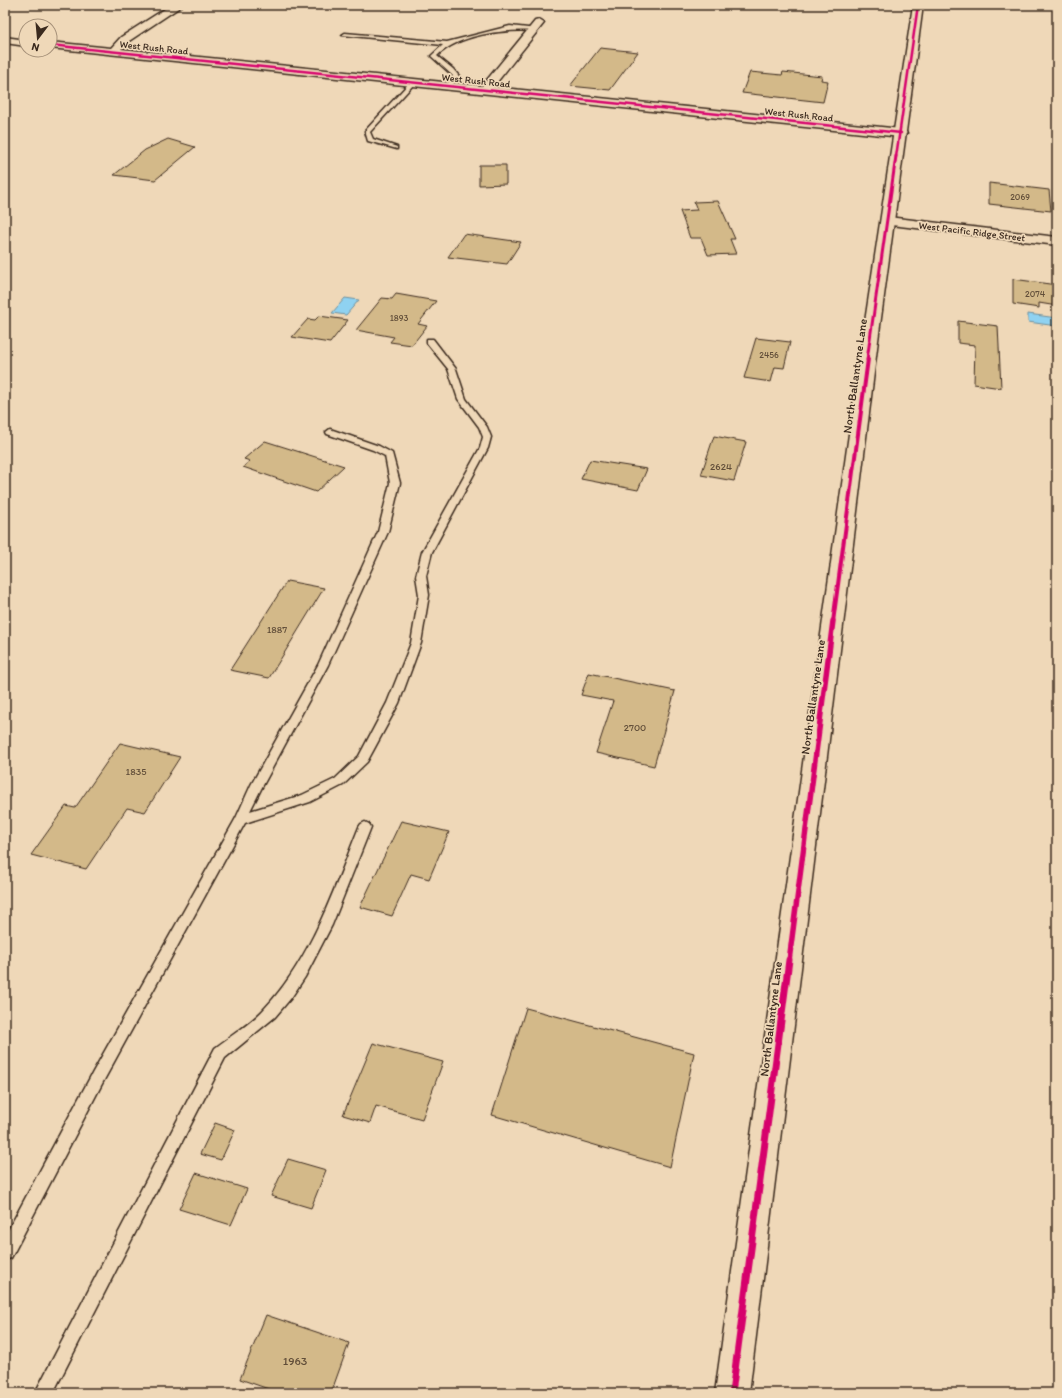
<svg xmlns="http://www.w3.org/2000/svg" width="1062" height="1398" font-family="Itim,sans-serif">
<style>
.water{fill:#8fd2f1;stroke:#6d8f9d}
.building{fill:#d3b989;stroke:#3b2a1e}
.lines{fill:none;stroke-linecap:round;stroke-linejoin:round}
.service-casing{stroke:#3b2a1e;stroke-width:3}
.minor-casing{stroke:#3b2a1e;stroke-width:3}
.tertiary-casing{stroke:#3b2a1e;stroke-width:3}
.service{fill:#efd8b8;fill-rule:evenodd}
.minor{fill:#efd8b8;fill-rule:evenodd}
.tertiary{fill:#efd8b8;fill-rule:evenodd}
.cycleway-far4-casing{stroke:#efd8b8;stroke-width:3.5}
.cycleway-far3-casing{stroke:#efd8b8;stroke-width:4.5}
.cycleway-far2-casing{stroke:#efd8b8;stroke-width:6}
.cycleway-far1-casing{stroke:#efd8b8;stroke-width:8}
.cycleway-casing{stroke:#efd8b8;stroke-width:10}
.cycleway-far4{stroke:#d6006c;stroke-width:2.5}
.cycleway-far3{stroke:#d6006c;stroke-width:3}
.cycleway-far2{stroke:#d6006c;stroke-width:4}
.cycleway-far1{stroke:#d6006c;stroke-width:5.5}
.cycleway{stroke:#d6006c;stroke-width:7}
.labels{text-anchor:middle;stroke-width:3.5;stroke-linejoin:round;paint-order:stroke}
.far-number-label{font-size:9px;fill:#614e39}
.far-street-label{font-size:10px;fill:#3b2a1e;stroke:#efd8b8}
.number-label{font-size:10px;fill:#614e39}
.street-label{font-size:12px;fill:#3b2a1e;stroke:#efd8b8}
.near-number-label{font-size:12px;fill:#614e39}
</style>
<rect width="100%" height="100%" fill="#efd8b8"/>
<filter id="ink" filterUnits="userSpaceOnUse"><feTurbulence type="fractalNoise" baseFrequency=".025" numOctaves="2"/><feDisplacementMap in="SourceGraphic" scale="8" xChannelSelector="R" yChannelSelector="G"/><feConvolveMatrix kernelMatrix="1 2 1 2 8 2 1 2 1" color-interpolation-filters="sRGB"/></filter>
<g filter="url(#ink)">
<path class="water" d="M345,298l14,2 -13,15 -14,-2z
M1028,314l29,4v8l-29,-4z"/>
<path class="building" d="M600,48l38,4 -28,38 -40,-4z
M750,72l32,3 1,-3 39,4 -1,4 7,1 -5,21 -81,-9z
M168,139l27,8 -40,33 -41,-5 31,-25z
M479,165h27v19l-27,1z
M989,183l60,7 2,21 -62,-7z
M718,201l17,38h-5l6,15 -28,1 -7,-17h-11l-10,-27 17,-1 -3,-8z
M464,234l57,8 -14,22 -59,-7z
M1013,279l44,6v21l-18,-3v5l-26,-4z
M396,294l40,7 -18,23 9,2 -15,19 -22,-3 4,-5 -38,-7 26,-32 10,1z
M319,316l29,4 -18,23 -38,-6 16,-18 7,1z
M958,321l40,5 3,62 -27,-4 1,-39 -17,-2z
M756,338l34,4 -6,26 -9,-1 -4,15 -27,-4z
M714,436l32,6 -12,39 -33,-6z
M265,441l79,25 -28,26 -73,-25 7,-6 -6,-2z
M590,460l57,9 -9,21 -57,-11z
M287,581l37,7 -55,90 -39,-8z
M589,673l86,18 -21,75 -58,-13 17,-52 -32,-6z
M120,743l60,14 -35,55 -18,-4 -41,61 -55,-14 35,-49 9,2z
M401,821l48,11 -20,47 -18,-5 -19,42 -32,-9z
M526,1008l168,45 -24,114 -178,-52z
M373,1043l70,19 -21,57 -46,-13 -6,17 -27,-8z
M215,1123l20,7 -14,30 -21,-6z
M288,1159l38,11 -15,38 -40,-12z
M196,1173l51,16 -16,36 -52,-16z
M266,1315l83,28 -18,50h-51l-40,-14z"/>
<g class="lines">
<g class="service-casing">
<path id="service" d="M510,26l27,3 -3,2c-30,-2 -75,3 -97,25l16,13 6,7 -11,13 -3,-2 8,-11 -22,-20 12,-11 -101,-10 3,-2 102,9z
M410,82l5,1 -45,49 3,7 24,8v2l-29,-8 -3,-10z
M427,339h6l23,30 10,30 21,28 4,10 -3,11 -56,104 -6,24 3,19 -8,48 -22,60 -32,59 -24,23 -33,17 -65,21 -142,259 -92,176 -6,2v-24l88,-164 143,-254 15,-33 67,-120 60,-133 12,-49 -5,-27 -12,-6 -46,-16 -1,-2 4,-3 49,17 13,7 8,30 -12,49 -60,133 -67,124 -11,22 52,-16 33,-16 24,-23 28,-53 24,-60 8,-48 -3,-19 6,-24 58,-104 3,-11 -4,-10 -21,-28 -10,-30 -21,-26z
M365,822l4,2 2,3 -39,98 -27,52 -14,21 -16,19 -50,41 -172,335h-18l180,-345c17,-13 36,-24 50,-40 47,-50 69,-119 94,-181l2,-3z"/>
</g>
<g class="minor-casing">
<path id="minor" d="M171,5h12l-54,36 -8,8 361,37 53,-65 4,-1 5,3 -51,64 408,42 6,4 -6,4 -851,-89v-6l61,6 10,-11z
M5,37l21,3v6l-21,-3z
M888,217l169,20v8l-174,-21 -2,-3 2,-3z"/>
</g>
<g class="tertiary-casing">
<path id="tertiary" d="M913,5h10l-46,343 -128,1045h-34l146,-1045z"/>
</g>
<use href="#service" class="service"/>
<use href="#minor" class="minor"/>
<use href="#tertiary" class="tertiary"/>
<g class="cycleway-far4-casing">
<path id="cycleway-far4" d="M50,45l851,88
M896,157l22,-152"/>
</g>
<g class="cycleway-far3-casing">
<path id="cycleway-far3" d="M867,360l29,-204"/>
</g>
<g class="cycleway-far2-casing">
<path id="cycleway-far2" d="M833,622l35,-263"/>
</g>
<g class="cycleway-far1-casing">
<path id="cycleway-far1" d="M789,961l44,-340"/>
</g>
<g class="cycleway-casing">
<path id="cycleway" d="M732,1393l57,-433"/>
</g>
<use href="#cycleway-far4" class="cycleway-far4"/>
<use href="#cycleway-far3" class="cycleway-far3"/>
<use href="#cycleway-far2" class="cycleway-far2"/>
<use href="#cycleway-far1" class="cycleway-far1"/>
<use href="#cycleway" class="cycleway"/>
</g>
</g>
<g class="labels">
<g class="far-number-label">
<text x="1020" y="200">2069</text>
<text x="1035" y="297">2074</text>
<text x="399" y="321">1893</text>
<text x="769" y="358">2456</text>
</g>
<g class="far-street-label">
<text transform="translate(154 47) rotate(6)" y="4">West Rush Road</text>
<text transform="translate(476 80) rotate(6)" y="4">West Rush Road</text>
<text transform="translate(799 114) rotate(6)" y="4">West Rush Road</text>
<text transform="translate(972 231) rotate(7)" y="4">West Pacific Ridge Street</text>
</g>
<g class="number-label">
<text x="721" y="470">2624</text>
<text x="277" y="633">1887</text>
<text x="635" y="731">2700</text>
<text x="136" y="775">1835</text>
</g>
<g class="street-label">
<text transform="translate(855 376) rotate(-82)" y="4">North Ballantyne Lane</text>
<text transform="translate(813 697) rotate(-82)" y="4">North Ballantyne Lane</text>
<text transform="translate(771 1019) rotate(-83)" y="4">North Ballantyne Lane</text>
</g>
<g class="near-number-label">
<text x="295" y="1365">1963</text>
</g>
</g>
<rect width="1062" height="1398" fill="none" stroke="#efd8b8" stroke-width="20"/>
<rect x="10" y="10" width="1042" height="1378" fill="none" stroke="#3b2a1e" stroke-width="1.5" filter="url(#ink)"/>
<g transform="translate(38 38) rotate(196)"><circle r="19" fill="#efd8b8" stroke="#a7927a"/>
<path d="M0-3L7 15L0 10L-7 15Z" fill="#3b2a1e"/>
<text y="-6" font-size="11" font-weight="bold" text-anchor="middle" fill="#3b2a1e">N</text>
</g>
</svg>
